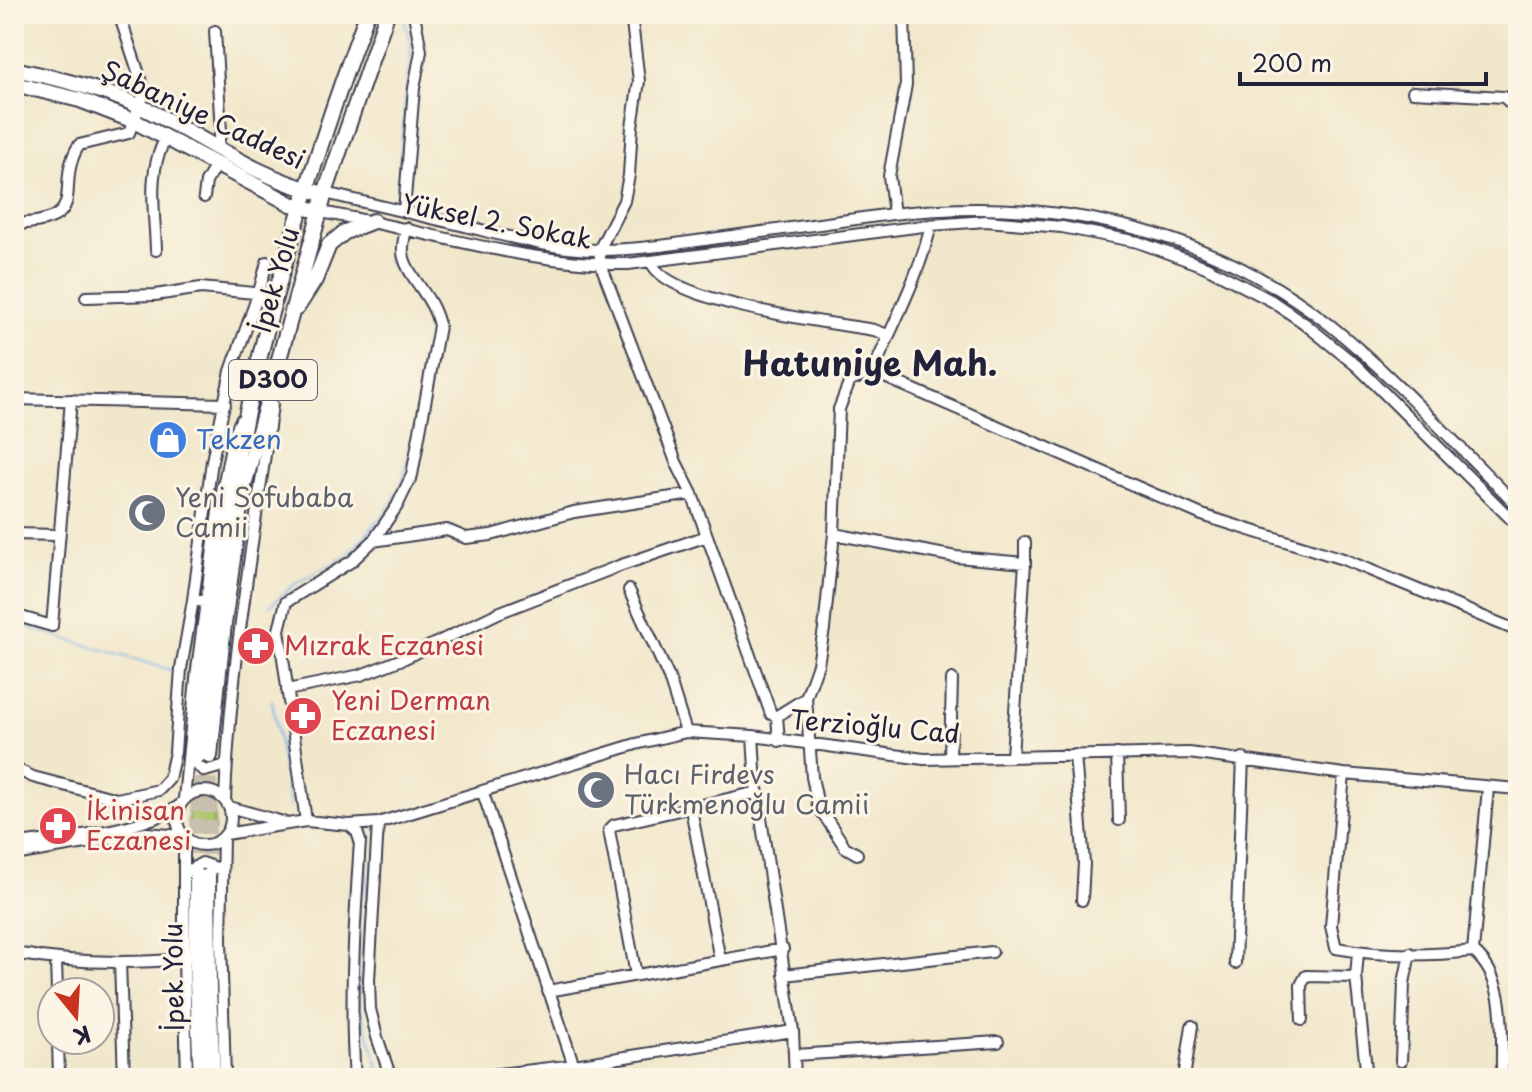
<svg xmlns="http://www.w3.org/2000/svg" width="1532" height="1092" font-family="'Playpen Sans',sans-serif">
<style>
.grass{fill:#afc569;stroke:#687452;stroke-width:2}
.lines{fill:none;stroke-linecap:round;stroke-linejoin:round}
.stream{stroke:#78b5ea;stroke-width:2}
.highway-tunnel{stroke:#c8c0ae;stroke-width:14;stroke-dasharray:14 7;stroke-linecap:butt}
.minor-casing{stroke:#414051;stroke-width:14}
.highway-casing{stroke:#414051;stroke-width:18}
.minor{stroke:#fff;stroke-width:10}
.highway{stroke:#fff;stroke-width:14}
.labels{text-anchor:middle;stroke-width:6;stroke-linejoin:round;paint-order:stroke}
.shield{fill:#fcf5e5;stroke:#63616e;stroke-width:2}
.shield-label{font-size:24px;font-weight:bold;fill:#22223b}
.street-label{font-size:26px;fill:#22223b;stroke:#fcf5e5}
.shop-label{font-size:26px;fill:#366cbe;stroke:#fcf5e5;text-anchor:start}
.worship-label{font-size:26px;fill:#5b616d;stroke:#fcf5e5;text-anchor:start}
.health-label{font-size:26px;fill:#be3a42;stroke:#fcf5e5;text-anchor:start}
.district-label{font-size:34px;font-weight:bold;fill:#22223b;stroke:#fcf5e5}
</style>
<rect width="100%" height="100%" fill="#fcf5e5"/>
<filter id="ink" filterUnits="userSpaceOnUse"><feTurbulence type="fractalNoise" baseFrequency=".0125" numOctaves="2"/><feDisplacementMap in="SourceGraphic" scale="16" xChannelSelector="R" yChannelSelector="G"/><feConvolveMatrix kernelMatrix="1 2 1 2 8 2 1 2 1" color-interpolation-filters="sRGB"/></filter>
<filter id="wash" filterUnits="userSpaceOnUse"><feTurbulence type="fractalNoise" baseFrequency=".006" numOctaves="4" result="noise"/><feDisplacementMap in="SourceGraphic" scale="32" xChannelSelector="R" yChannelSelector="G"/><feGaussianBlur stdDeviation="1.8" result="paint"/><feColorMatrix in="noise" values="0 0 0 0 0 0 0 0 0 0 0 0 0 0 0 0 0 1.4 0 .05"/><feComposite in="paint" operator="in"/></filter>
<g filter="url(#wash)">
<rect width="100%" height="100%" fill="#f1e7cb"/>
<path class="grass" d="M199,800l14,6 1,25 -10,3h-11l-5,-7 1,-22z"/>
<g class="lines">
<path class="stream" d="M396,200l15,-158 -8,-25
M390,241l-2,19 37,44
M432,320l1,14
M270,606l25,-22 54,-30 42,-49 12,-23 23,-111
M14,621l22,9 135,40
M272,700l18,107
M369,827l-3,83 -7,76 1,20 22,72"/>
</g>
</g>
<g filter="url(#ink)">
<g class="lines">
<path class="highway-tunnel" d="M197,875l1,-119
M208,876l2,-120"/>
<g class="minor-casing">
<path id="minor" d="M631,14l8,67 -7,46 -3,48 -5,26 -25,49 2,15 75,197 16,32 79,220 6,2
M215,31l6,101 -4,14
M1413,92l91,5 14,13
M325,193c47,11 94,22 140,33 45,11 89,24 135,24 37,0 74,-6 111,-11 60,-8 121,-17 181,-25 156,-18 312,11 438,111 66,53 127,121 188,181
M204,197l2,-15 11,-19
M404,211l10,-123 7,-37 -7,-37
M320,212c102,17 204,53 308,52l303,-39 55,-4 76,6 76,15 68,25 66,34 32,22 53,43 161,160
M894,214l-5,-38 17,-91 -2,-71
M14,224c81,-3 38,-36 65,-79l50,-12 14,-36 1,-8 -25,-75
M156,250c-1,-38 -10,-78 10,-112
M651,261c13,42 181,62 223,69l14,5
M86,297l69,-2 46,-7 75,7
M873,372l329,143 141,44 175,72
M14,399l211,5
M14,534l44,1
M834,534l122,23 69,6 -13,193
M373,541l74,-11 19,8 25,-3 83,-23 118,-18
M1025,563v-21
M629,590l40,88 17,54
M193,600l19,-139 19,-90 28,-79 8,-30
M14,615l38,11 19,-226
M287,690l74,-15 44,-17 93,-45 121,-47 88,-30
M753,736l3,49 37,246 2,47
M779,741l-2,-25 29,-18
M1117,754l2,66
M1075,755l9,108 -2,37
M950,758l2,-79
M190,761l15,10 21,-6
M14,768l19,9 84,22 42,-9 10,-11 6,-27 6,-83 12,-69 12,2
M1344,774l-13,152 5,22c44,8 92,8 137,3 36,30 28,84 29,127
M177 818a27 27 0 1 1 54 0a27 27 0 1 1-54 0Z
M483,793l95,285
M184,799l13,-130 21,-157 15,-76 8,-16
M225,800c5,-133 29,-263 47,-395
M229,807l54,15
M691,809l29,151
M306,821l-27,-191 7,-28 66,-41 21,-20 24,-35 15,-31 27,-149c-5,-30 -33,-49 -36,-73 -1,-8 2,-17 3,-25
M378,823l-9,157 1,29 7,28 14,41
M349,825l8,7 3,9c-5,79 -11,158 -5,237
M226,834l80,-13 43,4 29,-2 258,-79 50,-12 67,4 171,23 265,-6 155,21 174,15
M223,837l-2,103 4,138
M184,838v121l3,119
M14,845c49,-8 124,-13 165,-39
M857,854l-12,-7 -27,-41 -6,-29 -6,-79 12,-34 6,-35 10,-95 5,-125 11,-28 23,-9c20,-49 46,-95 58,-147
M14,855l132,-22 36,3
M184,873l18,-10 20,7
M1473,951l15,-163
M1358,952l-2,25 11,101
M14,953c56,10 113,11 170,6
M56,961l1,31
M120,962l4,116
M1235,963l8,-205
M636,975l-27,-145 5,-5 144,-33
M784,975l208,-23
M548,991l235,-42
M1302,1020l-1,-35 5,-9 50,1
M58,1040l1,38
M795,1055l203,-13
M1401,1061l3,-78 6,-30
M465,1078l109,-13 219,-34
M1184,1078l8,-52"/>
</g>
<g class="highway-casing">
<path id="highway" d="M14,69c42,9 85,19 125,37 57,26 117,72 178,86
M14,84l66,16 54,21 157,83 19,5
M297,308l18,-28 14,-35 16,-13 28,-11
M198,756c9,-85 17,-169 31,-253 29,-167 79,-331 138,-489
M210,756l14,-132 18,-131 83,-300 62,-179
M197,875l-1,83 5,120
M208,876l1,115 4,87"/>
</g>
<use href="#minor" class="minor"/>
<use href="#highway" class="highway"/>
</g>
</g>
<defs>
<g id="shop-disc" transform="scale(2)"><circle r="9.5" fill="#3f7fe0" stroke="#fcf5e5"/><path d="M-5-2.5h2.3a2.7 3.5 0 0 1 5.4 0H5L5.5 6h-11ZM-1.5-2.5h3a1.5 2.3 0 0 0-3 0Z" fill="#fff"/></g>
<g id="mosque-disc" transform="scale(2)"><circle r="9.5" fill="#6b7280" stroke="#fcf5e5"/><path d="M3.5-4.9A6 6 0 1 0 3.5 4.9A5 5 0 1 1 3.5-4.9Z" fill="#fff"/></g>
<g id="pharmacy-disc" transform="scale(2)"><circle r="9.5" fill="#e0444e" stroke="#fcf5e5"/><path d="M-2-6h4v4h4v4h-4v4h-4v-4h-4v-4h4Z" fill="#fff"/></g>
</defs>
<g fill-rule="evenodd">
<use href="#shop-disc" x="168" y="440"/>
<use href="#mosque-disc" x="147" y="513"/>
<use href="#pharmacy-disc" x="256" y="646"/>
<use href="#pharmacy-disc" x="303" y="716"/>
<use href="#mosque-disc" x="596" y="790"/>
<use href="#pharmacy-disc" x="58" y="826"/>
</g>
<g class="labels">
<rect class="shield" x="229" y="360" width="88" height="40" rx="6"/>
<g class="shield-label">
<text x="273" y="388">D300</text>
</g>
<g class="street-label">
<text transform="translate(203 115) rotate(25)" y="9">Şabaniye Caddesi</text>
<text transform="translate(497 222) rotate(11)" y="9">Yüksel 2. Sokak</text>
<text transform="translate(276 280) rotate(-74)" y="9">İpek Yolu</text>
<text transform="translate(875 727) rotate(5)" y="9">Terzioğlu Cad</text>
<text transform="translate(174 977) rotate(-91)" y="9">İpek Yolu</text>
</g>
<g class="shop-label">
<text x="196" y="449">Tekzen</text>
</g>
<g class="worship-label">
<text x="175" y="507">Yeni Sofubaba<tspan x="175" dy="30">Camii</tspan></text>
<text x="624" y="784">Hacı Firdevs<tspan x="624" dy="30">Türkmenoğlu Camii</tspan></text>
</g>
<g class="health-label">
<text x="284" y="655">Mızrak Eczanesi</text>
<text x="331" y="710">Yeni Derman<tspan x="331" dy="30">Eczanesi</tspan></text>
<text x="86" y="820">İkinisan<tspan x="86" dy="30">Eczanesi</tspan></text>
</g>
<g class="district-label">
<text x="870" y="376">Hatuniye Mah.</text>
</g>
</g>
<rect width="1532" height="1092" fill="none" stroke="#fcf5e5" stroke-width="48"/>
<g transform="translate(76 1016) rotate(162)"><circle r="38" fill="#fcf5e5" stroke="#a5a1a1" stroke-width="2"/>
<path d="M0-6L14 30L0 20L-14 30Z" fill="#c8321e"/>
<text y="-12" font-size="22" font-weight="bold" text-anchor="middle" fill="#22223b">K</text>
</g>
<path d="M1240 72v12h246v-12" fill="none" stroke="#22223b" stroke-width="4"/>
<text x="1252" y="72" font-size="24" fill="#22223b" stroke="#fcf5e5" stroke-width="6" paint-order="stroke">200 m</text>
</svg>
